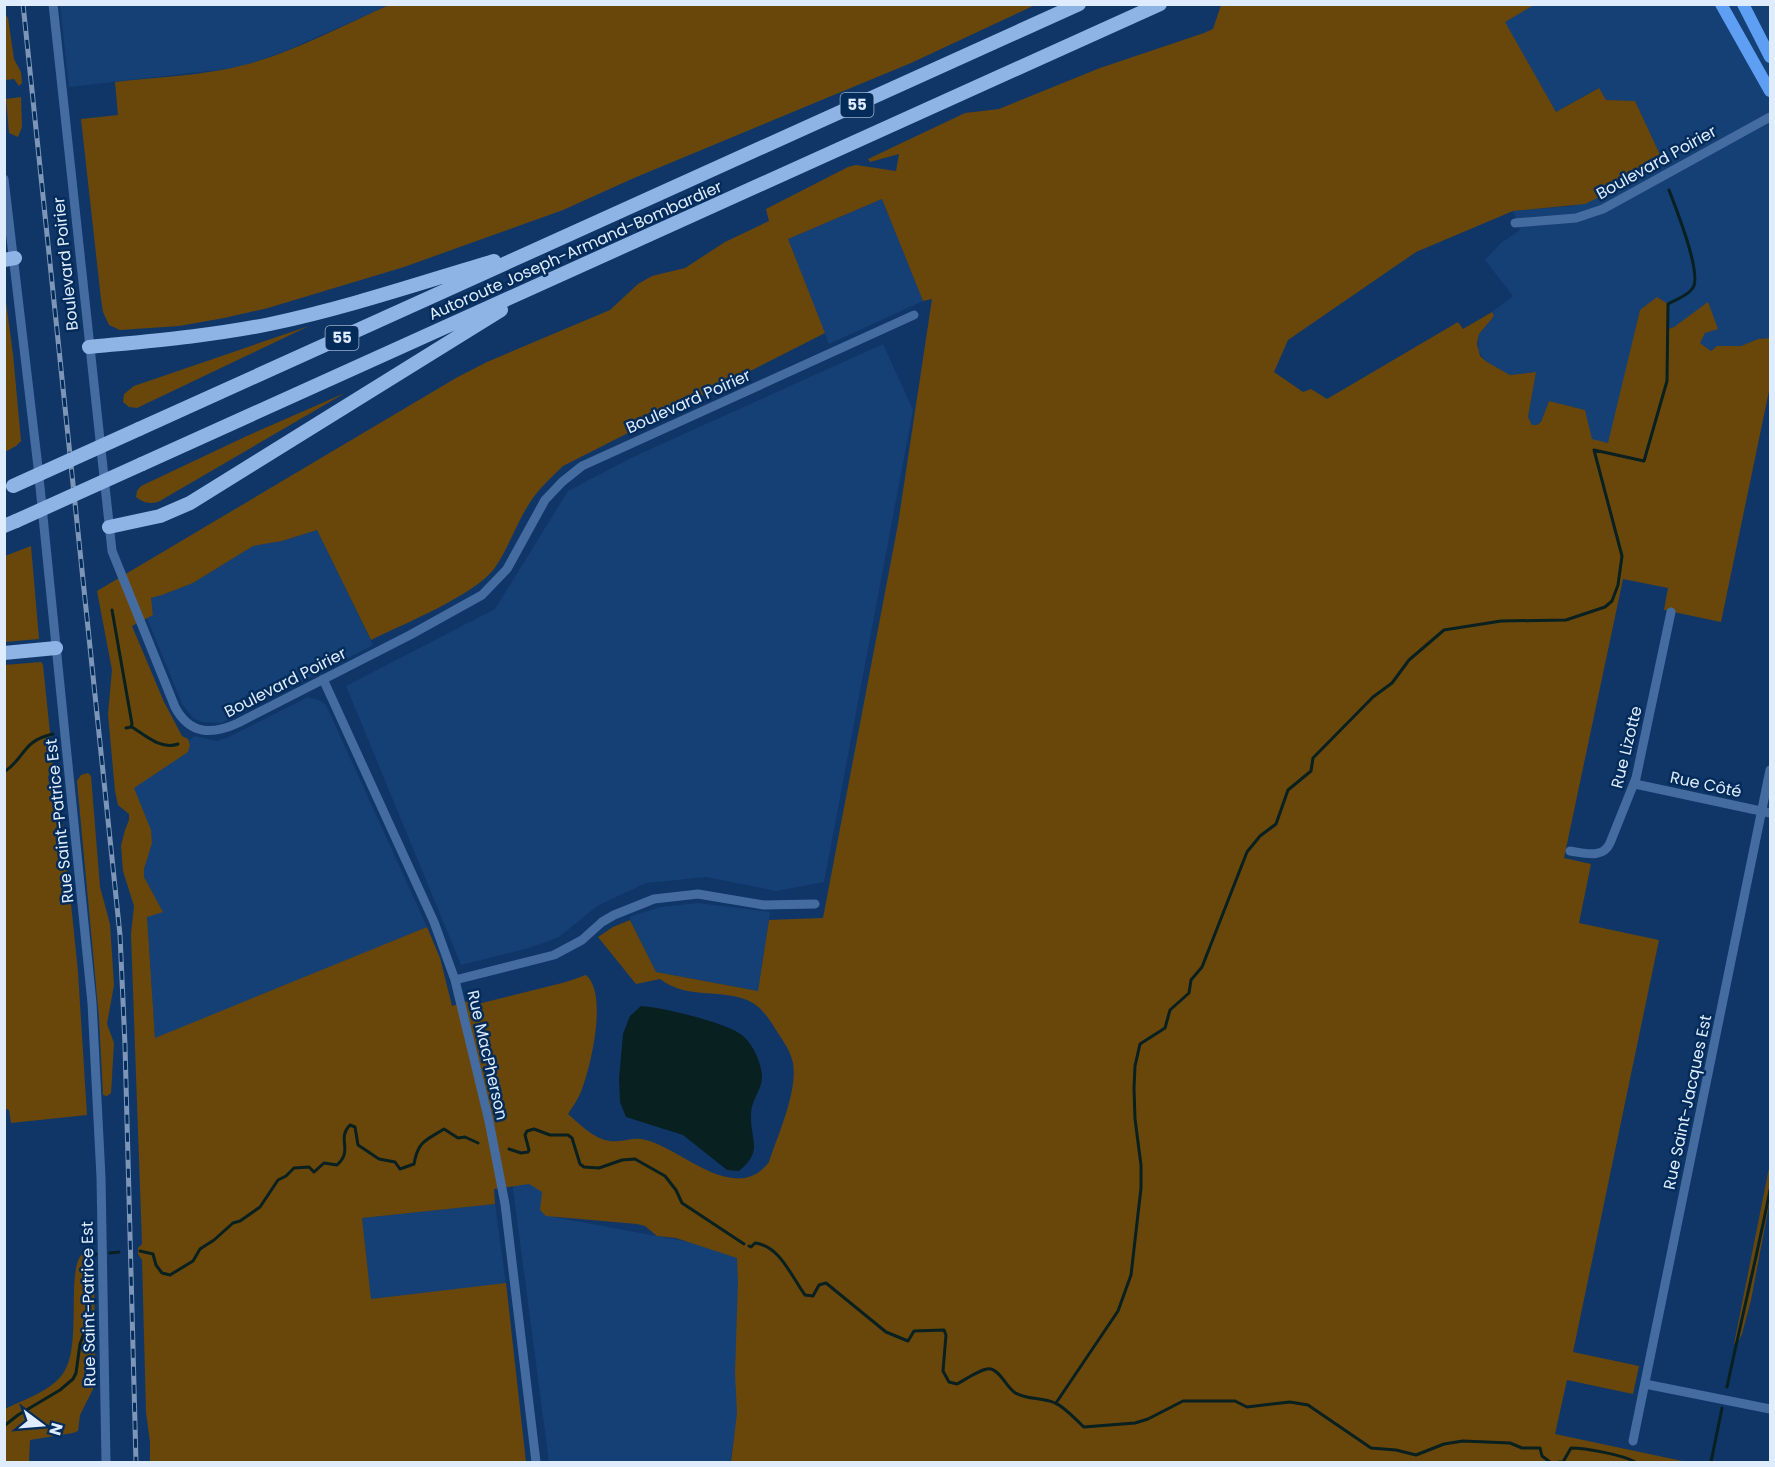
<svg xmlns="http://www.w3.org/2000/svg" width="1775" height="1467" font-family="Poppins,sans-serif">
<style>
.built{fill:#154076}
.green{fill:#69470a;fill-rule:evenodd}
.water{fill:#082020}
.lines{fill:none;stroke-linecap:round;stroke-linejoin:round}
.stream{stroke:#082020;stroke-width:3}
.minor{stroke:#456ca1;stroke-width:9}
.major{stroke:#5e9ff4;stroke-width:12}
.highway{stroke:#8eb4e6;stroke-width:14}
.rail-casing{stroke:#7d96b7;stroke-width:5}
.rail{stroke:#042c5b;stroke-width:3;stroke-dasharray:9;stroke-linecap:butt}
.highway-bridge{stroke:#8eb4e6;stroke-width:14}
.labels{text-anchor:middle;stroke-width:5;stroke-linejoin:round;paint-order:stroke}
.shield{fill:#042c5b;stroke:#9db2cd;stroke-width:1.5}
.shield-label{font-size:15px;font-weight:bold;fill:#dfecfe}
.street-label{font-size:16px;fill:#dfecfe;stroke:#042c5b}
</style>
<rect width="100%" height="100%" fill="#103667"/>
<path class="built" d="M60,5h329l-106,47 -38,13 -20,4 -156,18z
M1534,5h236v333l-12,1 -17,7h-24l-6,5 -11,-8 5,-10 3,-30 -34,24 -7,2 1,-25 -28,6 -31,133 -17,-3 -7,-30 -36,-9 -8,21 -4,3h-5l-4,-8 8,-45 -26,3 -23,-13 -9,-11 1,-17 15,-18 -2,-4 21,-16 -28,-36 16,-17 19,-13 -7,-19 59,-5 63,-27 -2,-5 29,-15 -27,-58 -29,-1 -8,-12 -42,24 -52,-91z
M882,199l41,102 -94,43 -41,-105z
M883,344l30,66 -89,472 -48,9 -70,-14 -60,6 -49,23 -38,31 -30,11 -68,17 -115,-279 149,-77 73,-118 63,-33z
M317,530l56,115 -152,78 -19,-1 -9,-4 -11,-14 -35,-86 6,-3 -2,-17 11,-3 31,-12 60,-37 29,-5z
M308,697l13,4 5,4 101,222 -272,112 -8,-123 16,-4 -19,-35v-8l8,-31 -19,-50 55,-36 2,-7 -1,-4 5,-5 22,5 13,-4z
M698,903l72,9 -12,79 -102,-19 -27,-55 32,-10z
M512,1181l35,2 7,34 210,39 -34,206h-181z
M495,1204l11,80 -135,15 -9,-81z"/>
<path class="green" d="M389,5v-1l646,1 -124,58 -277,115 -71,32 -159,57 -136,41 -44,10 -45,8 -59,4 -11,-5 -6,-13 -2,-13 -20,-180 37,-4 -3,-33c42,-5 87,-6 129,-17 50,-13 98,-39 145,-60z
M1221,5h313l-29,17 51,90 43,-24 7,12 29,1 27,58 -29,15 2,6 -50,24 -72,7 -97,41 -128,88 -14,32 29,20 8,-3 16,10 131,-77 5,7 29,-17 2,4 -15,18 -2,10 3,12 7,6 23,13 26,-3 -8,45 4,8h5l4,-3 8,-21 36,9 7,29 16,4 32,-133 17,-13 11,7v25l6,-2 34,-25 10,27 -13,4 -5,10 11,8 6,-5h24l17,-7 12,-1v48l-49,236 -57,-12 4,-22 -45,-9 -59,279 27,6 -12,59 80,17 -86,412 66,14 -6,28 -66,-14 -12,54 132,28h-956l6,-49 -2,-40 3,-91 -1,-24 -61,-20 -19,-2 -12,-10 -8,-2 -91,-8 -6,-6 2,-18 -13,-8 -35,5 1,15 -133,14 9,81 135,-16 20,179h-376v-20l-4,-30 -4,-152 -4,-6v-6l4,-4 -11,-310 3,-28 -11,-35 -2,-25 4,-16 4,-10v-6l-11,-9 -3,-14 -7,-77 4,-44 -15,-79 359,-213 31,-16 123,-52 28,-26 14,-8 33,-8 40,-26 44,-21 -3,-12 82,-42 8,-2 40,6 3,-17 -29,8 -2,-3 97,-46 34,-4 101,-41 104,-35 9,-4zM882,199l41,102 9,-2 -34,225 -75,394 -54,2 -11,71 -102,-19 -26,-52 -17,7 -15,10 38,47 24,-5c27,20 55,10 84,20 16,5 24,18 32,31 6,9 13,19 16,29 8,28 -14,75 -23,103 -33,44 -87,-13 -123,-22 -10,-3 -18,0 -27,1 -21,3 -37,-15 -51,-27 5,-8 11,-16 14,-25 9,-24 26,-95 4,-114l-20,7 -96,24 -2,-5 -16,5 -12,-48 -13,-31 -272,111 -8,-121 16,-5 -19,-35v-8l8,-26 -1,-13 -17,-42 54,-36 2,-7 -2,-6 -6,-3 -18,-34 -32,-76 21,-11 -2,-17 11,-3 31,-12 60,-37 29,-5 35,-11 54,110c32,-16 102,-44 123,-71 14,-20 22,-45 35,-65 9,-15 22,-26 34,-38l262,-133 -37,-94z
M5,14l3,4 6,41 7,13 1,11 -3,3 -5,-7 -9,1z
M21,97l1,30 -4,10 -9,-4 -3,-34z
M5,295l8,59 8,87 -5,5 -11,6z
M309,326l-172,82 -8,-1 -6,-5 1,-8 10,-8z
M345,393l-187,109c-9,2 -14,1 -22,-5l1,-6 4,-5 108,-51z
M31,546l8,93 -34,3v-86z
M41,662l2,3 10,97 -5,15 2,12 13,36 15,147 9,143 -76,8 -2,-13 -5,-2v-443z
M88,773l3,3 9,111 10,37 4,61 -7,39 7,19 -3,50 -4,3 -4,-1 -4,-77 -22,-237 4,-6z
M1770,1163v37l-19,100 -9,34 -3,6 -5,4z
M94,1248l1,137 -15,30 -2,16 -5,2 -43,7 -1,22h-24v-53c18,-9 47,-18 59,-37 18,-27 2,-101 18,-118 3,-4 7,-5 12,-6z"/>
<path class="water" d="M641,1006c20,1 88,17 102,30 10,8 19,28 19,41 0,14 -12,23 -11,40 0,25 12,34 -12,54l-12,-1 -44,-35 -57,-18 -6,-15 -1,-23 4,-45 7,-18z"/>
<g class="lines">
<path class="stream" d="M112,610l20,114 -1,3 -5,1
M132,727c14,9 29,23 46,17
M4,772c22,-14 17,-31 49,-38
M509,1149l12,4 7,-1 1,-2 -4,-15 2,-4 7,-2 16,6h18l4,3 8,26 4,3 15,1 23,-8 13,-1 30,17 11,14 6,13 62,41
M749,1246l2,1 4,-4c25,3 36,33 50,52l8,1 6,-11 7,-2 60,49 22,9 6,-10 30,-1 2,5 -3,36 6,11 8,2c8,-4 26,-17 34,-15 9,2 15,17 23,23 11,8 28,5 41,11 10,4 21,17 29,24l51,-4 13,-4 35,-18h52l12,6 43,-5 18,3 63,43 25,2 20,5 28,-11 19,-3 47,2 12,5h18l2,8 8,6
M140,1251l13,3 3,11 6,8 8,2 23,-14 7,-12 14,-9 19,-17 7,-2 20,-14 18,-27 8,-4 8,-8 15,-1 5,5 10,-9 13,2c17,-15 -1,-26 13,-40l5,2 3,18 21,14 16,3 5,7 14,-5c4,-23 11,-23 30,-35l14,9 7,-1 13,6
M110,1253l9,-1
M1727,1387c14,-66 30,-131 43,-197
M1056,1403l62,-92 13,-36 10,-87v-23l-6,-46 -1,-31 1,-22 5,-22 25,-16 5,-18 19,-17 2,-13 11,-13 45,-115 13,-16 16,-12 12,-34 23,-19 2,-13 60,-61 19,-14 17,-23 35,-30 57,-9 65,-1 39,-13 7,-6 6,-16 4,-29 -28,-106 50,11 23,-80 1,-77c7,-4 19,-8 24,-15 12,-12 -17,-83 -23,-99
M4,1426l14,-11 42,-25 13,-11 3,-6 4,-29 7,-19 1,-60 2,-6 6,-5
M1559,1462h4l8,-14c14,0 53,7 64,14
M1711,1462l11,-54"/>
<path class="minor" d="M53,4l59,547 63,156c15,28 37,28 63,16l172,-88 72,-40 25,-26 38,-69 17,-18 20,-16 332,-151
M4,179l34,288 54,536 9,174 5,285
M1515,223l61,-5 27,-9 167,-92
M323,679l111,243 21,58 34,141 16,83 31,258
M1635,784l135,29
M1570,851c15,2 33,8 40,-8l26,-65 35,-166
M455,980l99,-25 28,-15 20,-18 12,-7 40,-16 44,-5 66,11 51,-1
M1645,1384l125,25
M1633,1441l137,-671"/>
<path class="major" d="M1721,4l49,87
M1743,4l27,53"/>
<path class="highway" d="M4,260l11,-2
M89,347c61,-6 122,-11 181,-23 76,-16 150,-41 224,-63
M139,429l940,-425
M142,464l1018,-460
M4,526l12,-5
M109,527l51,-11 30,-13 311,-193
M4,653l52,-5"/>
<g class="rail-casing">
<path id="rail" d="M23,4l97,931 5,110 11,417"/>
</g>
<use href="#rail" class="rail"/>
<path class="highway-bridge" d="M13,486l126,-57
M16,521l126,-57"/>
</g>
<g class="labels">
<g class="shield">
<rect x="840.5" y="93" width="33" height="24" rx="4.5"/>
<rect x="325.5" y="326" width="33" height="24" rx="4.5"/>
</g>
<g class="shield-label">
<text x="857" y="110">55</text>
<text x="342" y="343">55</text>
</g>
<g class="street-label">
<text transform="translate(1656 162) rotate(-29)" y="6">Boulevard Poirier</text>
<text transform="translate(575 250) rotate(-24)" y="6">Autoroute Joseph-Armand-Bombardier</text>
<text transform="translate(65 264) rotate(-96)" y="6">Boulevard Poirier</text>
<text transform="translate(688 401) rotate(-24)" y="6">Boulevard Poirier</text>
<text transform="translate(285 682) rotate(-27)" y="6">Boulevard Poirier</text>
<text transform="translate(1626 747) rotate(-76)" y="6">Rue Lizotte</text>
<text transform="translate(1706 784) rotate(12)" y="6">Rue Côté</text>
<text transform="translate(59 821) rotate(-96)" y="6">Rue Saint-Patrice Est</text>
<text transform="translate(488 1055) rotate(77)" y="6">Rue MacPherson</text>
<text transform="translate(1687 1102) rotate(-78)" y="6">Rue Saint-Jacques Est</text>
<text transform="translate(88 1304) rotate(-91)" y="6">Rue Saint-Patrice Est</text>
</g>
</g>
<rect width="1775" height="1467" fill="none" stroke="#dfecfe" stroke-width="12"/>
<g transform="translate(42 1425) rotate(106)" stroke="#042c5b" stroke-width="4.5" paint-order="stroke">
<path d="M0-4.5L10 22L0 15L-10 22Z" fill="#dfecfe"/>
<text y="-9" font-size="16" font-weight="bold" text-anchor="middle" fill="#dfecfe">N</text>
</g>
</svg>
